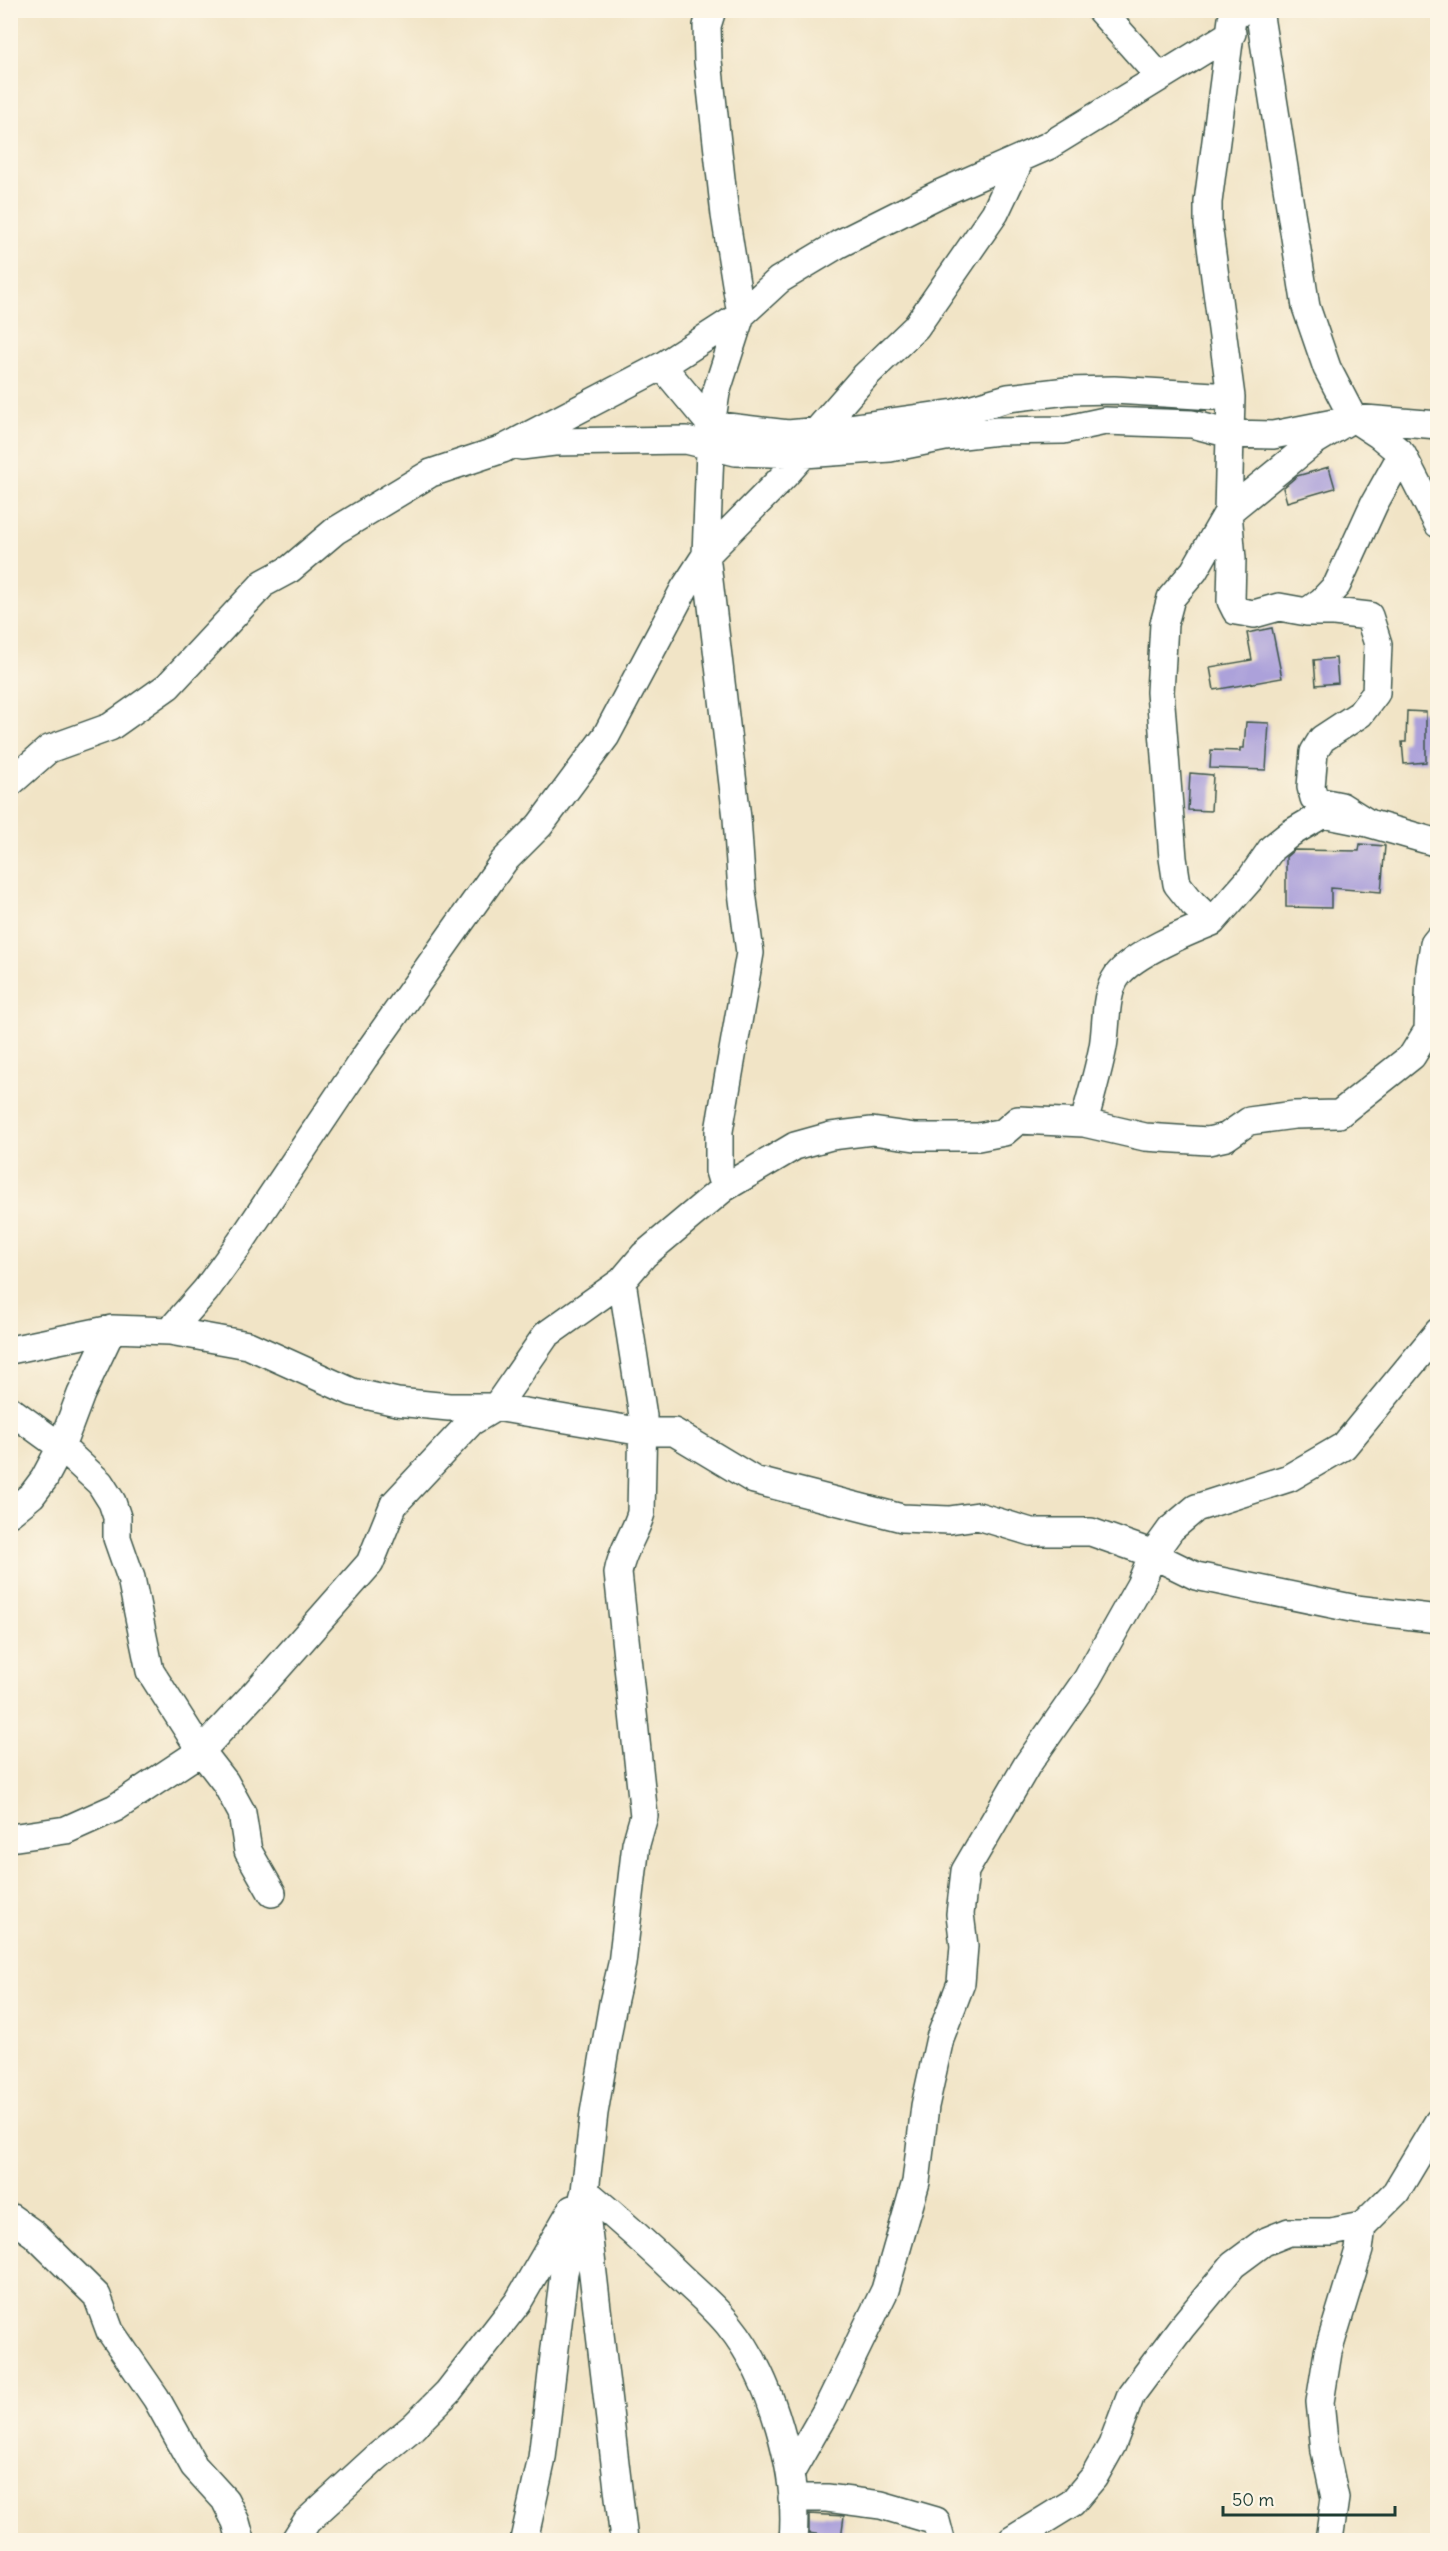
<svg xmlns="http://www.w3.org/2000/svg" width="1448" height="2551" font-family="Delius,sans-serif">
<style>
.building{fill:#aca1da}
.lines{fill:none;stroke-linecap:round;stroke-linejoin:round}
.minor-casing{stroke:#3e564a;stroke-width:30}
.minor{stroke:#fff;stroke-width:27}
</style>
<rect width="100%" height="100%" fill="#fcf5e5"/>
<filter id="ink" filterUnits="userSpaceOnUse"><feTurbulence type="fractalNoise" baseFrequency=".0167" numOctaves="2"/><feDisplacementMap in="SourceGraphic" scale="12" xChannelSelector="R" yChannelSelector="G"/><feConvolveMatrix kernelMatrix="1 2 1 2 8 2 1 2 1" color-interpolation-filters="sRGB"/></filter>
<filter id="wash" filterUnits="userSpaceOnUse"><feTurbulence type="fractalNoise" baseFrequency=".008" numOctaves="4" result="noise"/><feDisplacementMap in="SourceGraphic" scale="24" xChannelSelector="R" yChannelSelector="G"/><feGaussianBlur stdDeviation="1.35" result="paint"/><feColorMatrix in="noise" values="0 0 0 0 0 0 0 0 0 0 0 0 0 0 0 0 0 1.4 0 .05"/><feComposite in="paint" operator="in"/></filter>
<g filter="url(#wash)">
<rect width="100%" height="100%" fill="#f1e4c6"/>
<g id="blocks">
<path class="building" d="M1329,467l6,21 -48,14 -4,-14 14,-12z
M1272,628l10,50 -68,12 -4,-23 42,-7 -5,-27z
M1336,658l2,25 -22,2 -2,-25z
M1407,711l19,1v50l-22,2 -2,-22h4z
M1246,722l23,1 -3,47 -56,-2 1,-18 29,1v-3h4z
M1190,773l23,2 -2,36 -23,-1z
M1360,844l25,2 -4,46 -50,-4v20l-45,-1v-50l8,-7 65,1z
M809,2514l35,2 -3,22 -32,-5z"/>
</g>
</g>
<g filter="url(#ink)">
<use href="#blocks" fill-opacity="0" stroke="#3e564a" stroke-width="1.5"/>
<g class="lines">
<g class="minor-casing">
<path id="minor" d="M712,10l-5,16 1,35 17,154 16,100 -25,78 -5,32 -5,130 31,263 5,74 8,61 -31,178v40l5,17
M1100,10l60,67
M1242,10l-10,9 -24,183v22l23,173 -3,115 4,47 -1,42 5,10 18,3 25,-7 28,5h27l35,4 9,28 -2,49 -16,21 -38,25 -8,13 -3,35 3,11 7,4 20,4 27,17
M1259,10l47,297 21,61 26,50 26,17 23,19 36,70
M1021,158l-26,55 -79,114 -50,48 -49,56 -13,23 -19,21 -79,80 -22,34 -78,147 -66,89 -36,36 -140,197 -124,185 -34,47 -36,41 78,14 104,47 45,10 52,5h47l147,25h31l80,48 148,38 47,2 29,-4 53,16h60l54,19 51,25 160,33 82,10
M662,366l79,-51 38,-35 60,-36 102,-51 107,-47 184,-113
M1438,425l-85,-7 -38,23 -87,71 -34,59 -23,27 -7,26 -4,68 13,166 4,26 16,20 19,18 39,-44 21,-30 19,-15 32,-19 45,9 70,20
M521,446l33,-4 132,-2 50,12 68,2 86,-6 55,-11 53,-6 65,-1 42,-9 87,3 38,10 43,1 61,-12
M1307,612l15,-11 15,-16 37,-81 28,-50
M10,783l39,-34 61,-22 58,-41 96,-103 26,-14 45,-38 96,-58 72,-24 159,-83 49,59 77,9 53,-5 114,-16 53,-15 59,-7 47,-1 117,7
M1212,922c-25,10 -79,32 -95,54 -13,18 -10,50 -14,71 -5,26 -13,51 -19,76l61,14 63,4 18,-4 23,-16 45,-6 45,-1 73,-58 16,-26 2,-61 4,-25 4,-5
M10,1350l102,-21
M10,1410l51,37 39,36 12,19 5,15v21l14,40 19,93 51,80 24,31 17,31 6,38 24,42
M10,1513l22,-18 12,-16 17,-32 20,-53 31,-65 58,2
M10,1838l56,-8 49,-22 86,-57 56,-60 113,-128 24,-59 77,-82 25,-15 50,-72 76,-54 22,-26 80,-67 71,-42 36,-10 41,-5 43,6h63l26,-5 14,-12 66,3
M585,2191c35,29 69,60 102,92 14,13 30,27 42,42 43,53 70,148 64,215
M586,2214l38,326
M10,2217l24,17 63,62 13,35 46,67 38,68 31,34 11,22 5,18
M791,2472l35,-61 59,-121 31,-108 9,-76 15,-68 21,-55 3,-37 -4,-32 5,-43 62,-106 60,-86 53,-94 13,-31 18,-25 25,-21 93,-30 55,-32 94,-114
M792,2498h35l54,7 55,16 5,19
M295,2540l12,-19 71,-65 35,-29 35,-35 70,-90 54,-93
M524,2540l18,-82 22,-186 21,-81 9,-78 19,-110 9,-39 14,-120 8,-28 -26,-243c4,-24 17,-38 23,-60l2,-97 -21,-135
M1012,2540l60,-37 22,-26 18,-32 19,-50 50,-67 52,-63 31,-23 25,-10h42l31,-6 34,-34 42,-70
M1329,2540l6,-42 -10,-47 -5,-49 8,-50 31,-102 3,-24"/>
</g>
<use href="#minor" class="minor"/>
</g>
</g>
<rect width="1448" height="2551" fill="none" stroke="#fcf5e5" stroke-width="36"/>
<path d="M1223 2506v9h172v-9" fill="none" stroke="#1f3d34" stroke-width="3"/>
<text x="1232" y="2506" font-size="18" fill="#1f3d34" stroke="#fcf5e5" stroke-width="4.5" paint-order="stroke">50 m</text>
</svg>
